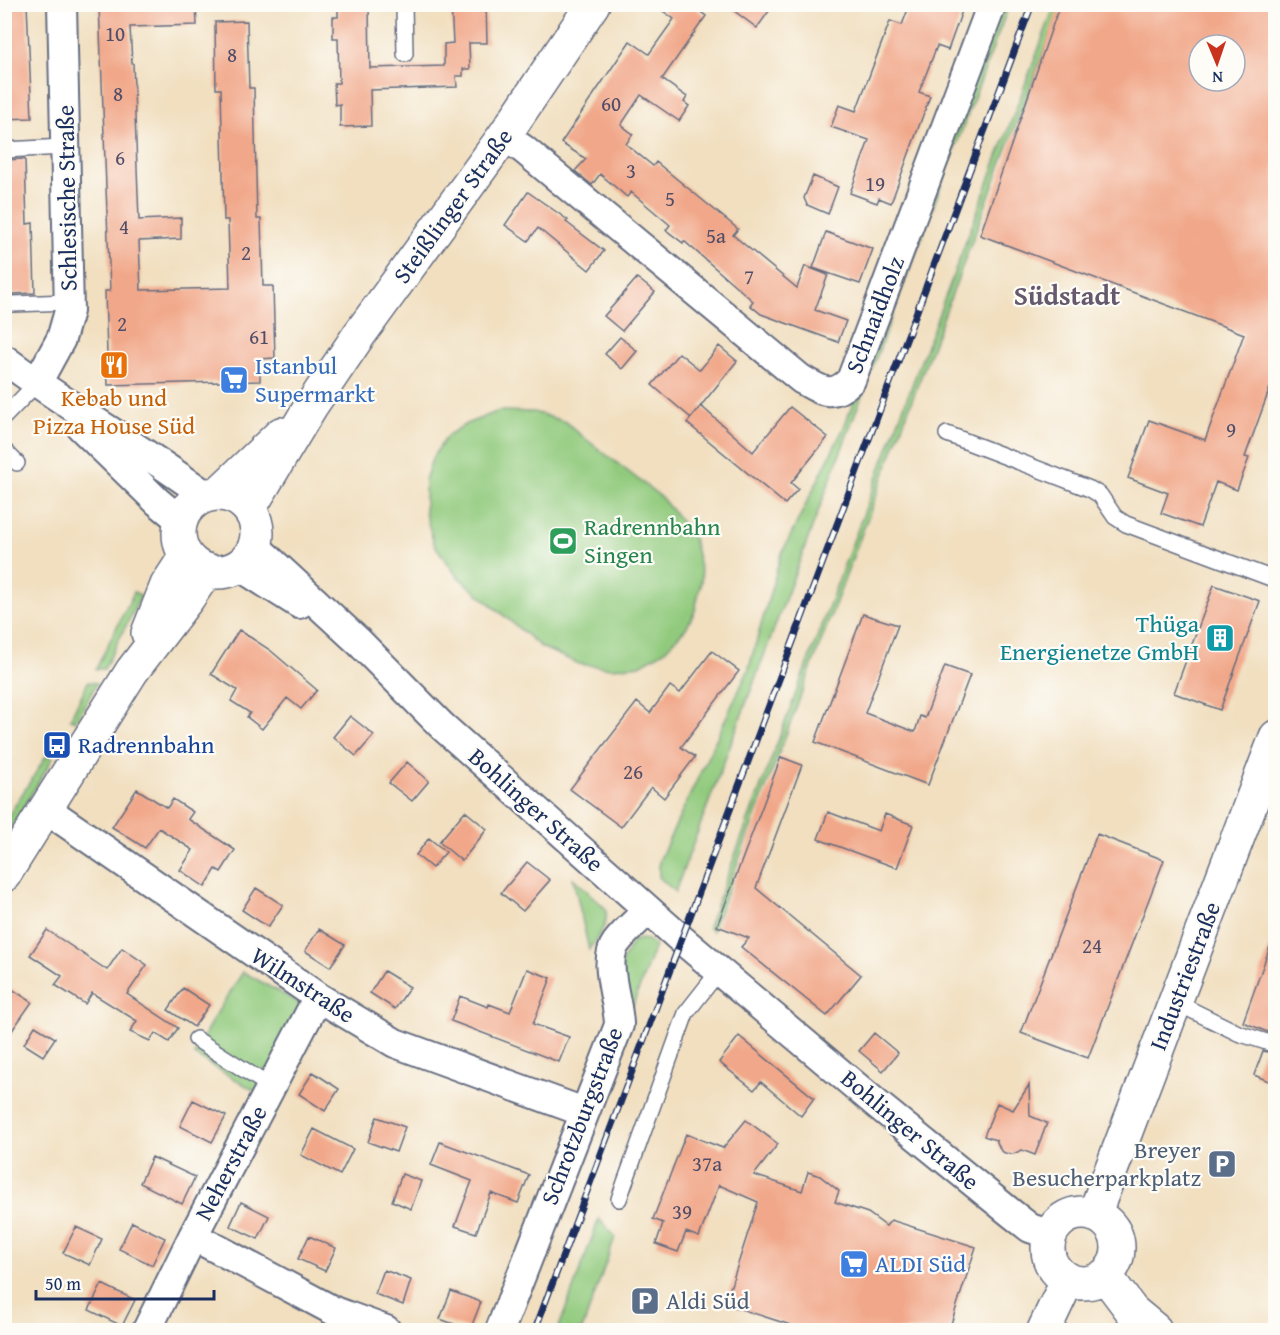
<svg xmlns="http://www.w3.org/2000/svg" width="1280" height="1335" font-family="'Gentium Book Plus',serif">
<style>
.green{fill:#91ca7d;stroke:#567c6e;stroke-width:1.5}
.building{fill:#f1a789;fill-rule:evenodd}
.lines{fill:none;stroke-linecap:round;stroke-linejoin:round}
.service-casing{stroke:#666d80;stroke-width:18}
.minor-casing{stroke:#666d80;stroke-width:32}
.tertiary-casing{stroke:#666d80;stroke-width:36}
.service{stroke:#fff;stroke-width:15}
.minor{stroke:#fff;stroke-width:28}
.tertiary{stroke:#fff;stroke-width:33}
.rail-casing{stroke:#1b2f5e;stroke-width:7}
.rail{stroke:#fdfcf7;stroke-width:4.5;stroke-dasharray:14;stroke-linecap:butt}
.labels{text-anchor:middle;stroke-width:4.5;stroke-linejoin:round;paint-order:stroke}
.number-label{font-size:21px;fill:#504d69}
.street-label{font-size:24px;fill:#1b2f5e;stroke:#fdfcf7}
.shop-label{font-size:24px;fill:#366cbe;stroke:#fdfcf7;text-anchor:start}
.food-label{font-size:24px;fill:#c56008;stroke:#fdfcf7}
.leisure-label{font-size:24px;fill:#27864d;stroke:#fdfcf7;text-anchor:start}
.culture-label{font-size:24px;fill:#0d838f;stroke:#fdfcf7;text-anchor:end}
.transit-label{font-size:24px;fill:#164399;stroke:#fdfcf7;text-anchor:start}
.service-label{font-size:24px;fill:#4e5e75;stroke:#fdfcf7;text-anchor:end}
.quarter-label{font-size:27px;font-weight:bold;fill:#66596d;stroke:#fdfcf7}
</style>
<rect width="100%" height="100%" fill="#fdfcf7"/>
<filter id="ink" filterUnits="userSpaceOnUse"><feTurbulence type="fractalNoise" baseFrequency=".0167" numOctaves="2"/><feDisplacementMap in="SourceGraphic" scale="12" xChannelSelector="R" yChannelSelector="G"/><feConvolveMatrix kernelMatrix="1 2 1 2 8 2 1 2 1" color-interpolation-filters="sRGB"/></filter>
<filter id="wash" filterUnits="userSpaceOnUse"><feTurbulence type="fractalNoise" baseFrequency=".008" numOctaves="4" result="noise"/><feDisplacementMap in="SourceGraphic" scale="24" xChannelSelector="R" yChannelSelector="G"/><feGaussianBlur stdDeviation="1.35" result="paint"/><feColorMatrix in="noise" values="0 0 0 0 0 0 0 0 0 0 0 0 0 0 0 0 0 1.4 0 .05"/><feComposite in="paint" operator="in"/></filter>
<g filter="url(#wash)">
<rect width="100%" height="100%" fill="#f1dfc0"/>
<path class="green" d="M1003,5h6l-334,887 -16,-15v-16l89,-190 33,-116 63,-128z
M1055,5h6l-349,926 -4,-4z
M499,411l35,1 32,10 16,14 79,61 23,28 9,13 9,38 -7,35 -9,17 -22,23 -24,14 -28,3 -33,-4 -38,-17 -84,-71 -23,-32 -9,-32v-32l8,-24 15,-21 18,-11z
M134,592l7,4 -37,73h-8z
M88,682l9,1 -21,38 -6,-2z
M47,755l6,3 -31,52 -17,25v-14z
M573,878l32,30c6,15 -8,29 -16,42z
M641,939l7,1 7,6 -25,67 -9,-49 12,-23z
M243,972l64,35 -47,87 -66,-39 19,-36z
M599,1219l16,18 -33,93h-24z"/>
<g id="blocks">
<path class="building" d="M4,4h23l5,114 -28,1z
M99,4h31v2l66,-2 1,21 -67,2 2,36h1l6,157 42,-2v21l-42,2 2,49 89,-2 -2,-68h-4l-3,-131h-5l-1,-67 32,-1 2,67h5l3,131h4l2,67h10l2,72 -15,1v22l-152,4 -3,-94h5z
M338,4h31l1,64 74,-2v-22l9,-1 -2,-39h35l1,39h-18l1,26h-7v7h-7l1,11 -87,3 1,36 -31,1v-23l-5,1 -1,-22h5l-1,-45h-5v-21h5z
M653,4h37l16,12 -44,63 25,18 -3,5 5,4 -10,15 -38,-26 -20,30 12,9 -7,10 27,22 3,-4 82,67 -5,6 64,53 8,-22 23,9 -13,35 31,11 -8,21 -77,-28 -11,-9 3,-4 -69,-60 -1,2 -17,-13 4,-5 -39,-33 -4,5 -27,-23 -8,11 -17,-14 11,-12 -25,-16 69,-102 19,13 25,-35z
M725,4h49l-17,24z
M910,4h33l19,7 -14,39 -11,-4 -18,46 11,4 -39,107 -12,-5 -2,5 -27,-10 19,-53 -38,-13 8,-22 17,6 34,-90 12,4z
M1060,4h215v370l-30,83 4,1 -12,32 -21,-8 -16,45 -39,-14 7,-20 -40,-15 21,-58 56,20 39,-106 -264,-99zM1199,45h36v36h-36z
M25,159l2,65 6,-1 2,70 -21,1 -10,-2v-132z
M813,176l25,11 -10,27 -21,-9 -3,-7z
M528,192l40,28 -2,2 38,29 -15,19 -51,-42 -10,13 -23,-16z
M826,232l47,17 -13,35 -47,-16z
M637,278l18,14 -33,39 -18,-15z
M620,337l17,14 -15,18 -17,-15z
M719,346l18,15 -46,57 -39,-33 27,-32 21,17z
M701,406l52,46 37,-45 38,30 -37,46 7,6 -13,15 -98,-81z
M1214,585l46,16 -40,109 -46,-17z
M863,614l35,11 -33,88 50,19 5,-16 5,2 20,-52 25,9 -42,110 -113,-43z
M239,630l31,20 47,40 -16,19 -14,-11 -25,31 -15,-12 3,-4 -19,-12 6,-11 -26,-16z
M712,651l27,20 -58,76 14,10 -31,41 -13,-11 -30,40 -51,-38 67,-87 13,11 20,-27 10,7z
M350,716l24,19 -18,21 -23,-19z
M781,757l21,8 -46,123 105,87 -34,41 -86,-69 8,-9 -32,-12z
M407,762l22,19 -17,20 -23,-18z
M137,789l30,19 6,-9 20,13 -5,7 47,31 -14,22 -5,-3 -11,18 -25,-17 13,-20 -34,-22 -14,20 -33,-21z
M465,811l22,18 -25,32 -23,-19z
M828,812l51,19 6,-17 28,11 -16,43 -79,-29z
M1097,834l67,26 -76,198 -67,-25z
M429,838l17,14 -14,16 -16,-13z
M527,862l23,18 -27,31 -22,-18z
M256,888l27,17 -15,22 -26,-17z
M319,929l26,16 -15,22 -25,-16z
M47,930l60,40 15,-22 25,17 -20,29 51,34 -9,14 -14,-9 -5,8 -20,-9 7,-11 -45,-28 -7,11 -30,-19 7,-9 -32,-21z
M1273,938l2,1v96l-32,-13z
M527,969l24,9 -18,46 36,13 -10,25 -108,-41 9,-25 28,11 1,-3 21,8z
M384,971l26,16 -15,22 -25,-16z
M4,984l28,18 -28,40z
M183,988l26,17 -15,22 -26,-17z
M35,1026l20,12 -12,18 -19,-12z
M874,1033l24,20 -15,18 -24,-20z
M739,1036l75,62 -13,18 -40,-34 -7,8 -35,-28z
M1263,1051l12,3v17l-4,11 -17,-7z
M313,1072l26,17 -14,22 -26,-17z
M1029,1085l1,31 17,7 -12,32 -13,-5 -9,4 -8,-1 -4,-2 -5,-11 -12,-4 13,-33 16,7z
M193,1100l33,16 -14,26 -32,-16z
M377,1117l28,10 -9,25 -28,-10z
M746,1120l32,24 -24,31 48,16 6,-19 12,4 19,15 -4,11 33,11 18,13 5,-6 85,27 -27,83h-143l-81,-26 33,-102 -39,-17 -20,52 -13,-5 -8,20 -22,-8 7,-21 -10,-4 33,-85 37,14z
M314,1129l39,20 -13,26 -39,-20z
M440,1142l89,33 -11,28 -27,-10 -15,40 -21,-7 17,-45 -41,-16z
M152,1157l43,20 -13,27 -42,-21z
M402,1174l19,7 -10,28 -19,-8z
M241,1202l28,14 -11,23 -28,-13z
M132,1222l33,16 -13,27 -33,-16z
M76,1227l26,12 -12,26 -27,-12z
M309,1236l27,12 -11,23 -27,-12z
M384,1270l27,10 -8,25 -28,-11z
M102,1284l33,16 -13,26 -33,-16z
M451,1291l30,11 -11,28 -30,-11z"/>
</g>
</g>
<g filter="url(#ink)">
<use href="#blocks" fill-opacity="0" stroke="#666d80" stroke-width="1.5"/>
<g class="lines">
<g class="service-casing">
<path id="service" d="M404,4l1,50
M4,150l61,-3
M4,302l9,2 56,-2
M4,417l33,-34
M947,434l143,55 10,6 15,22 11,7 150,56
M4,450l13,13
M1175,1002l63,31 38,12
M196,1039l75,48
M619,1199l67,-186 33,-42"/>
</g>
<g class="minor-casing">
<path id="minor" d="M504,136l19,13 278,230c21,12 31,20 50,1l141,-376
M4,359c65,49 136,88 201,136
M37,383l24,-44 8,-28 -7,-307
M81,427l77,75 22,18
M255,546l104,96 83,84 239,213 197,166 133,108 19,15 21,7
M239,566l60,38
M46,809l272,188 77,46 178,65 11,6
M193,1236l141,75 52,19
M147,1330l46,-94 125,-239
M500,1330l119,-305c0,-24 -17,-63 -3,-82 9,-12 22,-23 32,-33"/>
</g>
<g class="tertiary-casing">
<path id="tertiary" d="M219,493l62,-59
M179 533a39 39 0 1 1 78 0a39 39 0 1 1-78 0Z
M249,509l62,-103 48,-71 145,-199 89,-132
M148,633l19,-48 19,-29
M4,875l128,-204 56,-73 19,-28
M1048 1248a35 35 0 1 1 70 0a35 35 0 1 1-70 0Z
M1094,1215l182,-478
M1105,1275l27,36 23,19
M1044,1330l24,-51"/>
</g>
<use href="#service" class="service"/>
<use href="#minor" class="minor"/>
<use href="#tertiary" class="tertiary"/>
<g class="rail-casing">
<path id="rail" d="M535,1330l497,-1326"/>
</g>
<use href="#rail" class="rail"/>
</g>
</g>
<defs>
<g id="restaurant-square" transform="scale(1.5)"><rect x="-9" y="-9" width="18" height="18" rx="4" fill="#e8710a" stroke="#fdfcf7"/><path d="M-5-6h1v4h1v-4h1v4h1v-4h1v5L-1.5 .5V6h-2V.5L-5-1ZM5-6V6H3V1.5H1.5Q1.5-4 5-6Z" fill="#fff"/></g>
<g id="supermarket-square" transform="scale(1.5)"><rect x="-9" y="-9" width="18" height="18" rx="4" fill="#3f7fe0" stroke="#fdfcf7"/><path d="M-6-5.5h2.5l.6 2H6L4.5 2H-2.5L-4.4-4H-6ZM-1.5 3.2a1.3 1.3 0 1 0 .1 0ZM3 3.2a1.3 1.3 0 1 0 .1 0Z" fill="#fff"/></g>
<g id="stadium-square" transform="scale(1.5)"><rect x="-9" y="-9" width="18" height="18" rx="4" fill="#2e9e5b" stroke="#fdfcf7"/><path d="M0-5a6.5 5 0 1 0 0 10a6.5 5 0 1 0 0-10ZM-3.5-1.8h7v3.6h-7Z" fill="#fff"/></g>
<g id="building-square" transform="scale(1.5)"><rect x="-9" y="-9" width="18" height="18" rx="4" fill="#0f9aa8" stroke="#fdfcf7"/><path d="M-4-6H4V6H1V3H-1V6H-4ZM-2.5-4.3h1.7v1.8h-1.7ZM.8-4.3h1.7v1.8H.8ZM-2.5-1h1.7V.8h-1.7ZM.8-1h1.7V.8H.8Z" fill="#fff"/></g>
<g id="bus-square" transform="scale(1.5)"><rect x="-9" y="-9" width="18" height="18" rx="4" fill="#1a4fb4" stroke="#fdfcf7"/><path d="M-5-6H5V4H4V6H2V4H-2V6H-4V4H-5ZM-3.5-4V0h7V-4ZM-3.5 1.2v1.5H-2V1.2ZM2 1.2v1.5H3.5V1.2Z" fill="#fff"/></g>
<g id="parking-square" transform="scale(1.5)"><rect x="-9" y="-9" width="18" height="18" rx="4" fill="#5c6f8a" stroke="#fdfcf7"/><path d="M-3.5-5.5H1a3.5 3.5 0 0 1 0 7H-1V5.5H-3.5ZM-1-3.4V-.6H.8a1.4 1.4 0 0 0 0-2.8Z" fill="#fff"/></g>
</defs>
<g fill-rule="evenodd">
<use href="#restaurant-square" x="114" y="365"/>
<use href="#supermarket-square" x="234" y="380"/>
<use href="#stadium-square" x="563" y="541"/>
<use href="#building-square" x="1220" y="638"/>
<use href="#bus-square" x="57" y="745"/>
<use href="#parking-square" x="1222" y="1164"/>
<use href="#supermarket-square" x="854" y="1264"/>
<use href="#parking-square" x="645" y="1301"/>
</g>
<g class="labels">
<g class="number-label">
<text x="115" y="41">10</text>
<text x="232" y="62">8</text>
<text x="118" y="101">8</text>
<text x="611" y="111">60</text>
<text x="120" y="165">6</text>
<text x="631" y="178">3</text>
<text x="875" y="191">19</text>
<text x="670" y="206">5</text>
<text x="124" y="234">4</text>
<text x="716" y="243">5a</text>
<text x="246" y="260">2</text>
<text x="749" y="284">7</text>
<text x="122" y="331">2</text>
<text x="259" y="344">61</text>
<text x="1231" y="437">9</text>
<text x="633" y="779">26</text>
<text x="1092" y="953">24</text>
<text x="707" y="1171">37a</text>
<text x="682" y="1219">39</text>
</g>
<g class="street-label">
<text transform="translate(67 198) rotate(-91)" y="8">Schlesische Straße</text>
<text transform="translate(453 206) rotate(-54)" y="8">Steißlinger Straße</text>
<text transform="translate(875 315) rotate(-69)" y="8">Schnaidholz</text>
<text transform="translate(536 810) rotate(42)" y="8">Bohlinger Straße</text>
<text transform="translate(1185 976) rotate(-69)" y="8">Industriestraße</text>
<text transform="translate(303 985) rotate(33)" y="8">Wilmstraße</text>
<text transform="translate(582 1116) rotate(-69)" y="8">Schrotzburgstraße</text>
<text transform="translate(910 1130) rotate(40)" y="8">Bohlinger Straße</text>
<text transform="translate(231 1163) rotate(-62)" y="8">Neherstraße</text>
</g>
<g class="shop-label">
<text x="255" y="374">Istanbul<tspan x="255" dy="28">Supermarkt</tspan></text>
<text x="875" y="1272">ALDI Süd</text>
</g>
<g class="food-label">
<text x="114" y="406">Kebab und<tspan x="114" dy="28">Pizza House Süd</tspan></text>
</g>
<g class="leisure-label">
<text x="584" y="535">Radrennbahn<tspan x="584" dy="28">Singen</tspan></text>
</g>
<g class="culture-label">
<text x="1199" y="632">Thüga<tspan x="1199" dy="28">Energienetze GmbH</tspan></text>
</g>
<g class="transit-label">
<text x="78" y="753">Radrennbahn</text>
</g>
<g class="service-label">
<text x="1201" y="1158">Breyer<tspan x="1201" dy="28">Besucherparkplatz</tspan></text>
<text x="666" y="1309" text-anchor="start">Aldi Süd</text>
</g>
<g class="quarter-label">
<text x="1067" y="305">Südstadt</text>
</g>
</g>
<rect width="1280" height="1335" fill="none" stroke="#fdfcf7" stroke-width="24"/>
<g transform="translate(1217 63) rotate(178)"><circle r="28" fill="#fdfcf7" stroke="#a3aaba" stroke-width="1.5"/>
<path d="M0-4.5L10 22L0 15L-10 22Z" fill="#c8321e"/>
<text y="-9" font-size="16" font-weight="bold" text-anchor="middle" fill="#1b2f5e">N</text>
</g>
<path d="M36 1290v9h178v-9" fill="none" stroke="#1b2f5e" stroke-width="3"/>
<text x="45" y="1290" font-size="18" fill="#1b2f5e" stroke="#fdfcf7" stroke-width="4.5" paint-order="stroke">50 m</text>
</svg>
